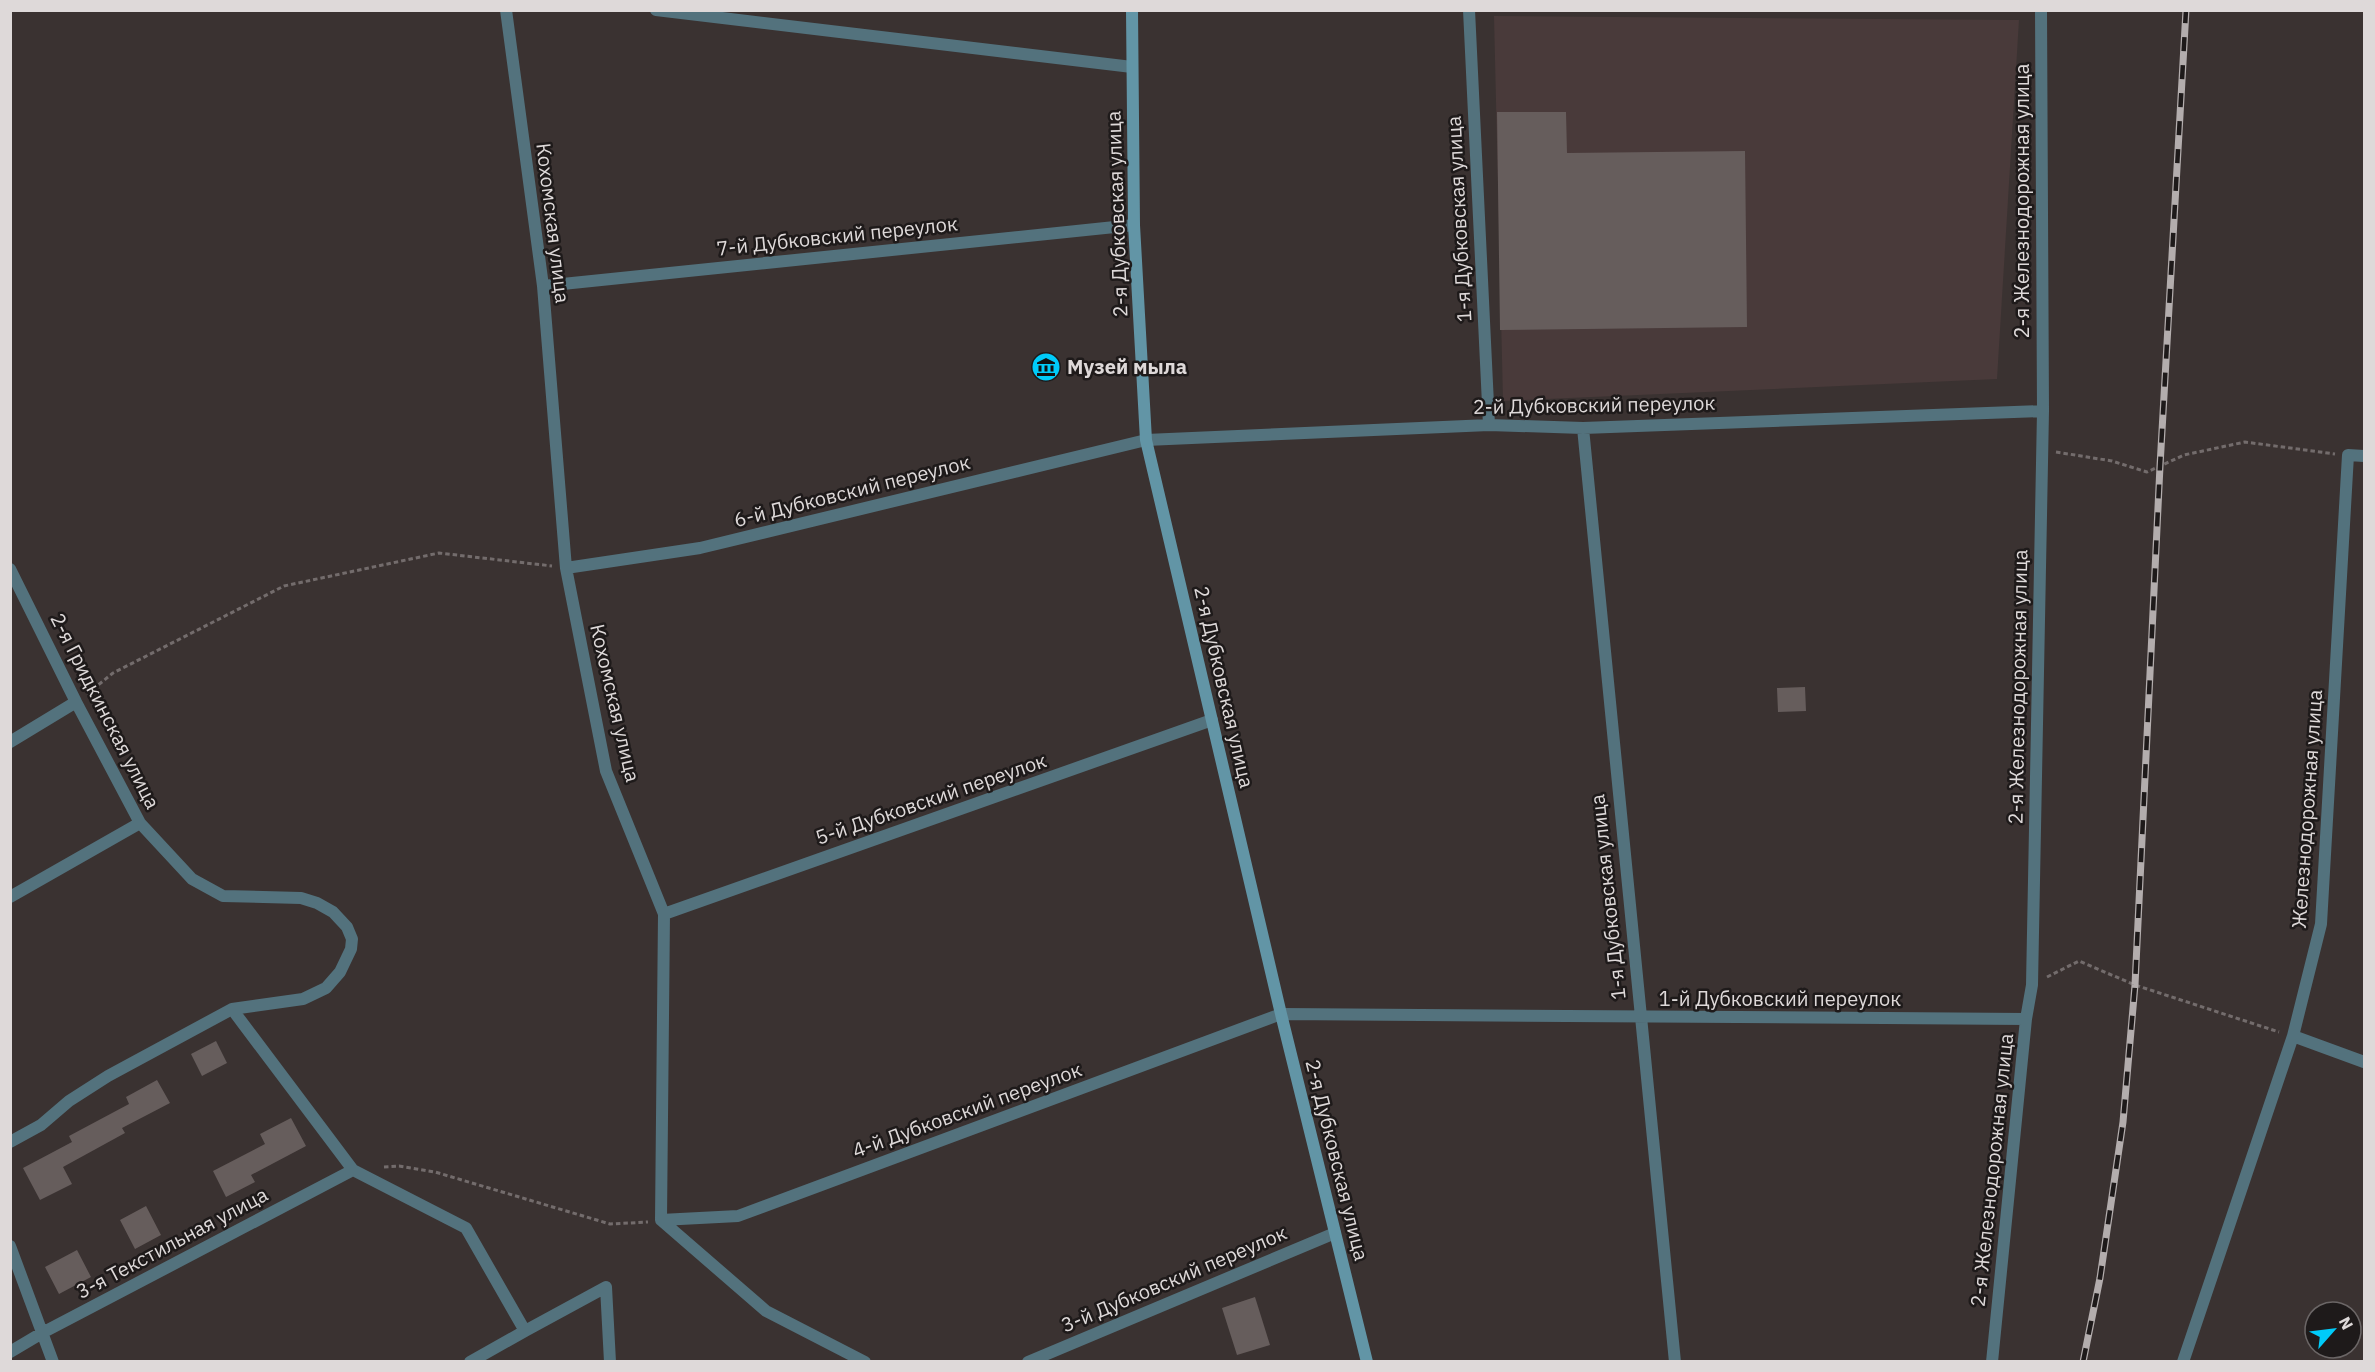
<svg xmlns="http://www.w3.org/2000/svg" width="2375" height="1372" font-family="'IBM Plex Sans',sans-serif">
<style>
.built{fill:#493a3a}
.building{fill:#665d5c}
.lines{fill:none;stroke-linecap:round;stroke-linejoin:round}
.path{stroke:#736c6c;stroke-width:3;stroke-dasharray:4.5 3;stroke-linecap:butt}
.street{stroke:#53727d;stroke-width:12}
.secondary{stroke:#6295a6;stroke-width:12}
.rail-casing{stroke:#b3adad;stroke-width:7}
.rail{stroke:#1e1a1a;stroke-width:4.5;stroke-dasharray:14;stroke-linecap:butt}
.labels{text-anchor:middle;stroke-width:5;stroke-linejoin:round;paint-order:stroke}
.street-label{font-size:20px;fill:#ded9d9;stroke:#1e1a1a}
.poi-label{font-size:20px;font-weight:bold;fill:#ded9d9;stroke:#1e1a1a;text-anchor:start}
</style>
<rect width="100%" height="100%" fill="#3a3231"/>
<path class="built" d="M1494,16l525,4 -22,359 -494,22z"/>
<path class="building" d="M1497,112h69l1,41 178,-2 2,176 -247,3z
M1805,687l1,24 -28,1 -1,-24z
M216,1041l11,22 -25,13 -11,-22z
M157,1080l13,23 -48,25 3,5 -62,34 9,17 -32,16 -17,-32 49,-26 -3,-6 60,-32 -3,-7z
M291,1118l15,28 -55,29 4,7 -29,15 -13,-26 52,-27 -5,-10z
M146,1206l15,29 -26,14 -15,-29z
M77,1250l14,27 -32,17 -14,-27z
M1255,1297l15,48 -33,10 -15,-47z"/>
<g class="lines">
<path class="path" d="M2056,452l56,9 35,11 37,-17 61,-13 90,12
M87,694l26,-21 171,-87 155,-33 113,13
M2047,977l32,-16 56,24 144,47
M384,1167l15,-1 36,6 175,52 38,-2"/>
<path class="street" d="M506,10l37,276 23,282 40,203 58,143 -3,306 105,91 99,51
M656,10l476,57
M1469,10l20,415
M543,286l591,-61
M1583,428l92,934
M566,568l134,-20 446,-108 343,-15 94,3 460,-17
M10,569l66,133 64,121 52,56 31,17 78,2 16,5 16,9 14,15 5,12 -1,10 -11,23 -14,16 -23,11 -71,10 121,161 113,58 59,103 81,-44 4,75
M10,742l66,-40
M10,897l130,-74
M664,914l548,-194
M2293,1036l71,26
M10,1142l31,-17 28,-24 39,-25 124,-67
M661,1220l77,-4 543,-202 745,5
M10,1246l43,116
M10,1352l32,-19 311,-163
M470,1362l55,-31
M1028,1362l307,-129
M1992,1362l34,-343 6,-34 11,-574 -2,-401
M2183,1362l110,-326 28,-112 27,-469 16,1"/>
<path class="secondary" d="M1132,10l2,215 12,215 135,574 86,348"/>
<g class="rail-casing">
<path id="rail" d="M2083,1362l17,-84 23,-156 12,-137 25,-519 26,-456"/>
</g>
<use href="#rail" class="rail"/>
</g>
<defs>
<g id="museum-disc" transform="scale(1.5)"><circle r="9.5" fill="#00cbf9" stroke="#1e1a1a"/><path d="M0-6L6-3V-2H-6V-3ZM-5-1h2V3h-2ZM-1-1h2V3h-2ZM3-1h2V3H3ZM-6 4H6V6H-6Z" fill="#111"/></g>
</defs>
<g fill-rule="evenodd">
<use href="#museum-disc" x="1046" y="367"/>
</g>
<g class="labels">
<g class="street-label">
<text transform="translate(2022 201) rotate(-90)" y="7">2-я Железнодорожная улица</text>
<text transform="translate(1117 214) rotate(-92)" y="7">2-я Дубковская улица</text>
<text transform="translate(1459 219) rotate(-93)" y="7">1-я Дубковская улица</text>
<text transform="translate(553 223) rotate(83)" y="7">Кохомская улица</text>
<text transform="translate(837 236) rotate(-6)" y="7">7-й Дубковский переулок</text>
<text transform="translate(1594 405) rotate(-1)" y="7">2-й Дубковский переулок</text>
<text transform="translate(852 491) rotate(-14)" y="7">6-й Дубковский переулок</text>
<text transform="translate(1224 687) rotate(77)" y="7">2-я Дубковская улица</text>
<text transform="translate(2018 687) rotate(-89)" y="7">2-я Железнодорожная улица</text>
<text transform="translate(615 703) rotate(77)" y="7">Кохомская улица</text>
<text transform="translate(105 711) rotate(63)" y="7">2-я Гридкинская улица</text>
<text transform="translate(931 799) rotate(-19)" y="7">5-й Дубковский переулок</text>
<text transform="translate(2307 809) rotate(-86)" y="7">Железнодорожная улица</text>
<text transform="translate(1608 897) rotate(-96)" y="7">1-я Дубковская улица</text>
<text x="1780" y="1006">1-й Дубковский переулок</text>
<text transform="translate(967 1110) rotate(-20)" y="7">4-й Дубковский переулок</text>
<text transform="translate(1337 1160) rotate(76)" y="7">2-я Дубковская улица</text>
<text transform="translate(1992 1170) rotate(-84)" y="7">2-я Железнодорожная улица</text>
<text transform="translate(172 1243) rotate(-28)" y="7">3-я Текстильная улица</text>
<text transform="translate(1174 1279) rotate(-23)" y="7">3-й Дубковский переулок</text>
</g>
<g class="poi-label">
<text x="1067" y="374">Музей мыла</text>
</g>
</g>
<rect width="2375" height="1372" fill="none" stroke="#ded9d9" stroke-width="24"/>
<g transform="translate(2333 1330) rotate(62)"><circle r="28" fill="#1e1a1a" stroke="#6b6666" stroke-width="1.5"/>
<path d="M0-4.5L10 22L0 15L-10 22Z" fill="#00cbf9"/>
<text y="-9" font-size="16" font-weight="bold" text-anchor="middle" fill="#ded9d9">N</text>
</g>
</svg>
